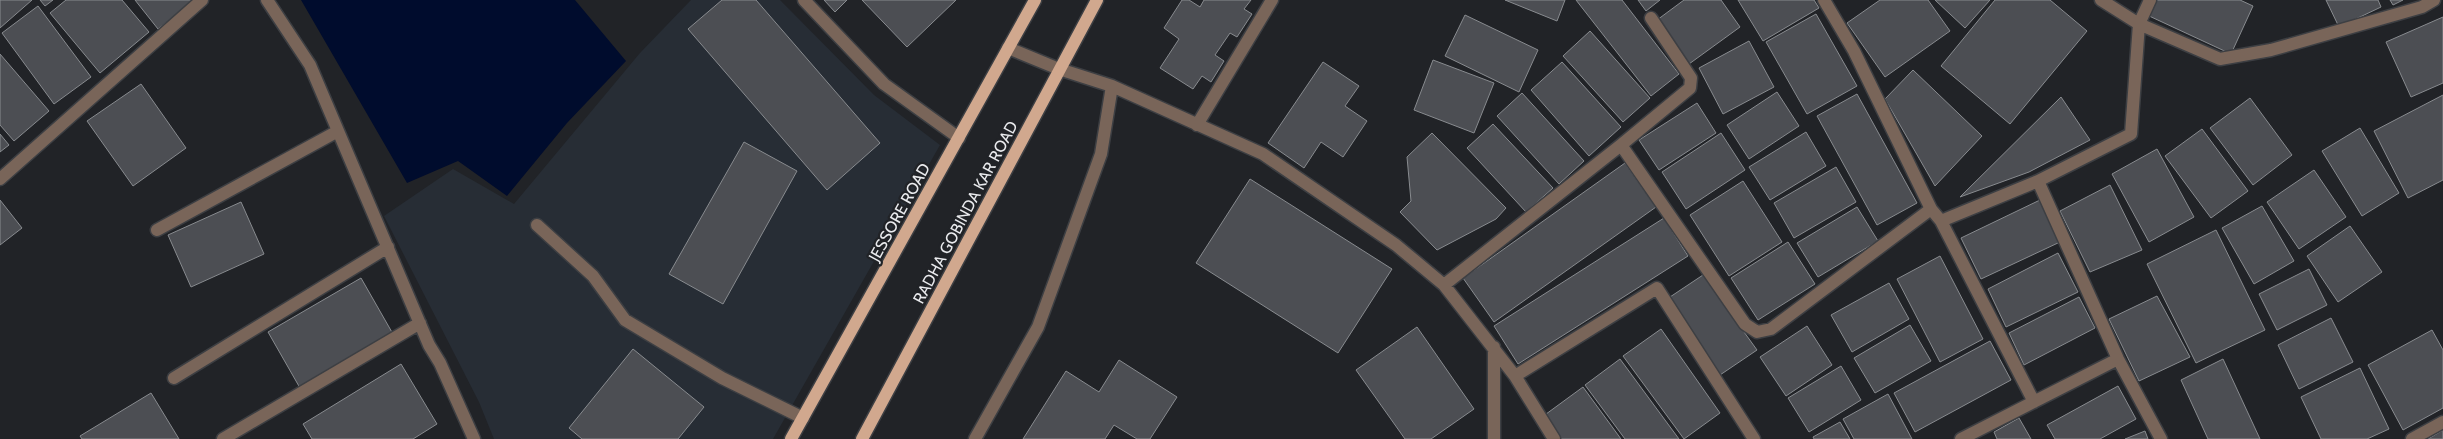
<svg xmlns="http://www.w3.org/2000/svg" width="2443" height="439" font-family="Cabin,sans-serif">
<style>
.built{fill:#272d35}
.water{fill:#000c2d}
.building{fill:#4c4e53;stroke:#888b8f}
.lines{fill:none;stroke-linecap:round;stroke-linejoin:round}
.minor-casing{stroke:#3d3f43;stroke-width:15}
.primary-casing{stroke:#3d3f43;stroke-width:15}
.minor{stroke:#796559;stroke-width:12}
.primary{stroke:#d1a88e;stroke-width:12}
.labels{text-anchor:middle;stroke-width:4.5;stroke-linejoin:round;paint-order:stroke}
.street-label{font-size:16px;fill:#eaebee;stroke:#212327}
</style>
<rect width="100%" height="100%" fill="#212327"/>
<path class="built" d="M691,0h89l94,95 66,50 -167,294h-279l-15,-37 -95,-186 69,-47 61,35 126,-151z"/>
<path class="water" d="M301,0h274l51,61 -59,62 -60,73 -49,-35 -51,22z"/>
<path class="building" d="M0,0h32l-32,28z
M40,0h13l-8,6z
M66,0h56l27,32 -49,41 -50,-60z
M135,0h61l-38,29z
M722,0h34l124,143 -53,47 -139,-161z
M824,0h23l-12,12z
M862,0h94l-49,47z
M1182,0h7l11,7 4,-7h47l-7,9 8,5 -15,23 -7,-4 -15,22 9,6 -13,21 -9,-6 -9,13 -33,-21 19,-29 -15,-11z
M1505,0h60l-8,21z
M1576,0h46l57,74 -28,22z
M1638,0h22l-14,11z
M1684,0h37l19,27 -51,37 -32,-44z
M1738,0h76l5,8 -56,33z
M1880,0h48l22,31 -65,46 -38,-54z
M1935,0h55l-25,28z
M1995,0h55l37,31 -77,93 -69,-58z
M2155,0h85l13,6 -22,48 -84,-39z
M2326,0h52l3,7 -42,20z
M2390,0h13l-10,5z
M38,6l53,71 -37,27 -52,-71z
M1816,14l41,72 -50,28 -41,-72z
M1465,15l73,35 -19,42 -74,-36z
M2443,17v66l-32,14 -25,-55z
M1590,31l60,67 -27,24 -60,-66z
M1749,41l25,46 -51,27 -24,-46z
M0,54l49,57 -35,30 -14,-16z
M1433,60l61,23 -20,50 -60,-23z
M1323,62l36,24 -14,20 22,15 -24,36 -22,-15 -17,26 -36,-25z
M1562,62l59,65 -32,29 -58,-66z
M1913,70l69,66 -47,50 -50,-87z
M141,84l45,64 -53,38 -46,-65z
M1777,92l22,34 -50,33 -22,-34z
M1522,93l62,68 -25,23 -62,-68z
M1857,94l60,109 -40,22 -60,-109z
M2443,95v85l-35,18 -34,-67z
M2061,97l29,43 -61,32 -69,25z
M2250,98l42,57 -39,30 -43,-57z
M1697,103l19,30 -57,37 -20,-30z
M1493,124l60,64 -27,24 -59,-64z
M2360,128l39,65 -37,23 -40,-65z
M2202,129l46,62 -37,27 -46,-62z
M1806,132l20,34 -56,34 -21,-33z
M1432,133l74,75 -10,11 -59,31 -37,-38 11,-11 -4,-44z
M1721,133l24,37 -59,39 -24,-37z
M0,134l9,11 -9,7z
M744,142l53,29 -74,133 -54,-30z
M2157,149l37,68 -45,25 -37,-68z
M1625,163l31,44 -162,115 -31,-44z
M1836,167l20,35 -62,36 -20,-35z
M2314,170l32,47 -47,32 -32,-47z
M1250,179l142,90 -54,84 -142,-90z
M1743,181l39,61 -53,34 -39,-61z
M2110,185l32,65 -52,22 -30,-61z
M0,200l22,28 -22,17z
M2040,200l20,42 -79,37 -20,-41z
M241,202l23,52 -73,33 -23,-52z
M2262,206l32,55 -40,23 -32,-56z
M1857,207l21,34 -60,36 -21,-34z
M1664,218l24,38 -170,108 -24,-38z
M2350,226l32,46 -44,30 -31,-46z
M2216,230l49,100 -69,33 -49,-99z
M1788,242l27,42 -57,36 -27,-42z
M2058,253l20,39 -72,35 -18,-38z
M1940,256l43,83 -43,23 -43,-83z
M2309,269l18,36 -50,25 -18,-36z
M1703,275l54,75 -37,25 -50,-78z
M361,278l32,56 -93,54 -32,-56z
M1889,283l20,36 -57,33 -21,-37z
M2157,296l33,61 -51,24 -30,-62z
M2079,297l16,31 -71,37 -15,-32z
M2331,318l22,44 -54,27 -21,-44z
M1910,325l21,36 -56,32 -21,-35z
M1807,326l25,39 -46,31 -26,-39z
M1417,327l57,82 -43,30h-26l-49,-69z
M1661,329l59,84 -36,26 -61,-83z
M2432,330l11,20v58l-40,22 -35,-65z
M1990,341l21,39 -96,52 -21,-39z
M633,349l71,58 -26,32h-96l-13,-11z
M1620,359l59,80h-54l-40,-54z
M2223,359l37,80h-52l-27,-59z
M1119,360l58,37 -27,42h-13l-23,-14 -9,14h-82l43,-68 33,21z
M401,364l36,60 -24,15h-101l-9,-15z
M1841,366l20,34 -52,32 -21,-34z
M2360,368l29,61 -22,10h-46l-20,-42z
M2118,386l18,33 -36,20h-45l-8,-14z
M1583,387l38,52h-63l-16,-22z
M151,393l28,46h-97l-2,-3z
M1888,394l24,45h-58l-11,-20z
M2019,418l12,21h-34l-3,-7z
M1840,422l10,17h-36l-1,-2z
M2443,430v9h-15z
M2145,431l3,8h-23z"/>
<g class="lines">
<g class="minor-casing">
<path id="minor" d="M267,0l43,65 119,280 11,18 34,76
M804,0l80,84 75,54
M1824,0l30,51 77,158 10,12 93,181
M2101,0l38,24 81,35 51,-9 151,-43 12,-7
M1008,48l51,21 53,17 151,68 133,91 48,40 71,91 39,63
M1197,125l75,-125
M1621,145l124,179 12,8 14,-3 160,-120
M0,179l202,-179
M2038,181l80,178 43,80
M1941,221l97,-40 93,-47 8,-110 11,-24
M537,225l56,51 32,44 97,58 81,40
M157,230l181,-99
M1444,285l177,-140 69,-57 1,-10 -40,-60
M1494,347v92
M1515,376l142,-88 97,151
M174,378l214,-131
M223,439l197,-116
M975,439l63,-112 63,-173 11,-68
M1961,439l157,-80
M2412,439l31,-17"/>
</g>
<g class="primary-casing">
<path id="primary" d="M791,439l244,-439
M862,439l235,-439"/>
</g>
<use href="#minor" class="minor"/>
<use href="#primary" class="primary"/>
</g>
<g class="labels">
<g class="street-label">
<text transform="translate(899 212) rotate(-61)" y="6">JESSORE ROAD</text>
<text transform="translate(965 212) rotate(-62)" y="6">RADHA GOBINDA KAR ROAD</text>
</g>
</g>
</svg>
